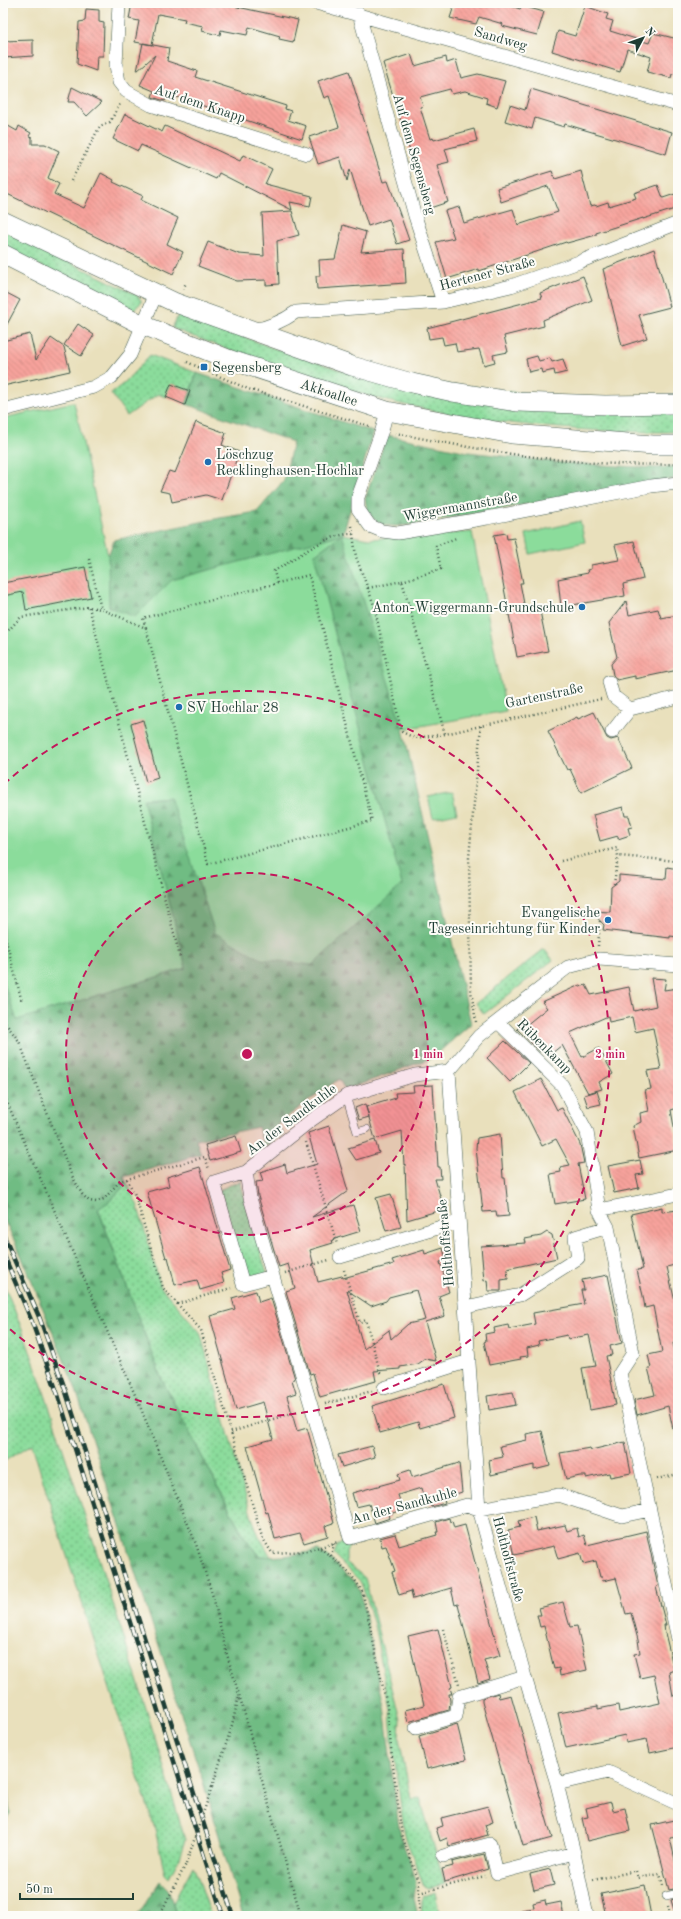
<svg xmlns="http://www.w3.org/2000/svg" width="681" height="1919" font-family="'Old Standard TT',serif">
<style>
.grass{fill:url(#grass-dots);stroke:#558c68}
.forest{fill:url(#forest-firs);stroke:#487c5c}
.pitch{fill:#8bdc9b;stroke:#558c68}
.building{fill:url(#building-back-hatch);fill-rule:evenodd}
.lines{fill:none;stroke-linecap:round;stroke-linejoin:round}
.lane-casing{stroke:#3d5548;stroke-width:8}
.street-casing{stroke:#3d5548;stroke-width:14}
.secondary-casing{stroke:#3d5548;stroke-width:20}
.path{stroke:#3d5548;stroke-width:2.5;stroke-dasharray:1 3;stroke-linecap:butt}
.lane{stroke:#fff;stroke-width:7}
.street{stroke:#fff;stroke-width:13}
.secondary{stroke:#fff;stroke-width:19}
.rail-casing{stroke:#1f3d34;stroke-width:4.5}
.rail{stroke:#fdfcf7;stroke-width:3;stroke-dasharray:9;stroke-linecap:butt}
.path-bridge{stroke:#3d5548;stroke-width:2.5;stroke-dasharray:1 3;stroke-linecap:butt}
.ring{fill:none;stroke:#c2185b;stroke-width:2;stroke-dasharray:7 5}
.poi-dot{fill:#1f6fb2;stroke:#fdfcf7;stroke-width:1.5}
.labels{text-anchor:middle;stroke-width:4;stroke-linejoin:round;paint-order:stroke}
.street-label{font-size:14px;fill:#1f3d34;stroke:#fdfcf7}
.poi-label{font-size:14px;fill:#1f3d34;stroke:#fdfcf7;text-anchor:start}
.centre{fill:#c2185b;stroke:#fdfcf7;stroke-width:2}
.ring-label{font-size:12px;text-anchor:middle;font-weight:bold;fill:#c2185b;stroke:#fdfcf7;stroke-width:4;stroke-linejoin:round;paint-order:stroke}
</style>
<defs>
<pattern id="grass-dots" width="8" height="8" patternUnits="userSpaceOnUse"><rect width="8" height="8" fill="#8bdc9b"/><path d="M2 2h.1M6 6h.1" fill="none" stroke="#71b47f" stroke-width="1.8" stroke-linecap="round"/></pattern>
<pattern id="forest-firs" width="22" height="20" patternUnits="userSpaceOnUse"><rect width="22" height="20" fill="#70bc83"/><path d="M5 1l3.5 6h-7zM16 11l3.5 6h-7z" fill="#5b9a6c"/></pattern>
<pattern id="building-back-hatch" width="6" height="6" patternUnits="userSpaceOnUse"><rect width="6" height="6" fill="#f8a39c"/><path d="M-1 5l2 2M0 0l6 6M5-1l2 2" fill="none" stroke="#c88680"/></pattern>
</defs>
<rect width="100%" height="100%" fill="#fdfcf7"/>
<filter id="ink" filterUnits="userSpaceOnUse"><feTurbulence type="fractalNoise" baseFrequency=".025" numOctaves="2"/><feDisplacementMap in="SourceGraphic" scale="8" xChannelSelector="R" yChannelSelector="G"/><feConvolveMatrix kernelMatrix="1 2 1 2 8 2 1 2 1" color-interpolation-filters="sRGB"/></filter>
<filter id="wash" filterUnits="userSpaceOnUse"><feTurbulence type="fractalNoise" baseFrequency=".012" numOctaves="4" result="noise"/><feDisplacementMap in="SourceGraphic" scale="16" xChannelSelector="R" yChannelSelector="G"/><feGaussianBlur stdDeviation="0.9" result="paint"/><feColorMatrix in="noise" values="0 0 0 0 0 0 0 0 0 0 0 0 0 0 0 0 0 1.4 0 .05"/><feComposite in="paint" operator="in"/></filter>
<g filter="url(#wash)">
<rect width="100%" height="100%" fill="#e9e0bc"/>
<path class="grass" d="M3,230l134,65 4,5v3l-8,7 -130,-62z
M180,312l93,36 83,27 322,35v22c-104,1 -204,-9 -306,-35 -19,-5 -38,-12 -57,-18 -48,-16 -96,-32 -143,-51z
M150,355l47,18 -7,18 -19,-7 -6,13 -7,-3 -31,22 -16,-23 13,-10z
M544,949l9,11 -69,54 -8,-11z
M240,1181l27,93 -22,6 -26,-90z
M127,1183l10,21 24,83 39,45 51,183 8,21 12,21 -11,-1 -17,-21 -82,-157 -63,-170 12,-7z
M3,1282c32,75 55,154 81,231 35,109 70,217 101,327l-7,21 -9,17 -4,-4 -10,-45 -108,-335 -15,-50 -29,18z
M353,1541l-7,10v11l19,16 35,142 -1,18 12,61 9,-1 25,86 -17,4 -4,-2 -17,-44 -3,-12 -12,-90 -2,-31 -15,-80 -8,-29 -7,-19 -26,-26 3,-9 7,-4z
M193,1866l6,14 12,36h-34l-4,-13z
M435,1892l5,24h-18l-1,-14 2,-6z"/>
<path class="forest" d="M197,373l176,59 -30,102 60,195 68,295 -39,34 -87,32 -6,-11 -62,45 7,10 -20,14 -6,-21 -62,13 5,14 -77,23 3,6 -17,18 -12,8 63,169 82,157 17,21c20,2 38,-2 58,-6l10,7 28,26 5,11 23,112 14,115 4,19 14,41 -2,17 4,18h-175l-42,-141 -126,-388 -57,-139 -15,-30v-237l14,39 169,-52 -43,-169 27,-2 45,135 187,-47 -88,-330 27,-20 -169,45 -37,38 -26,-11 -1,-51 6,-16 106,-22 37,-6 27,-32 9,-38 -107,-38z
M387,435l81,17 95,11 93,5 22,-1v11l-270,47c-24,3 -39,0 -43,-26z
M3,1767l3,10 4,36 -7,11z
M160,1881l8,8 9,27h-40z"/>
<path class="pitch" d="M74,402l34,154 1,51 26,10 37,-37 171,-46 26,5 103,-7 34,179 -103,18 -61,-195 -28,21 88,330 -90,80 -51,-6 -46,-26 -45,-136 -27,2 43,169 -169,52 -14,-39v-563z
M580,521l5,21 -55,12 -4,-20z
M452,792l5,21 -24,5 -5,-21z"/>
<g id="blocks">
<path class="building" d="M132,3h87l79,17 -5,22 -14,-3 1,-3 -31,-9 -2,8 -26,-5 -1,5 -10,-2 -8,-2 1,-5 -19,-4 1,-3 -27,-5 -6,31 -17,-3 4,-21 -10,-2z
M455,3h47l18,6 2,-3 22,6 -7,23 -35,-9 1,-2 -24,-7 -3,7 -26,-6z
M585,6l23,8 -2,5 7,2 -3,10 39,12 4,-10 25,6v36l-6,-1 -1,4 -24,-6 4,-15 -24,-8 -7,23 -68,-21 6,-20 17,5z
M86,9l13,1v12l5,1 -1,33h-6l-1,15 -19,-7 2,-42 6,-1z
M33,40v16l-30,2v-17z
M143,43l26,5 -2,13 30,10 -2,6 91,29 -1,3 6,2 -3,9 18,6 -4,13 -134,-45 -3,7 -13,-4 2,-6 -14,-6 15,-30 -18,16z
M411,54l4,12 31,-9 1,6 9,-3 5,18 17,-4 27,7 -8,26 -11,-4 1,-5 -22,-7 -13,3 -2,-5 -30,8 3,9 -3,1 10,32 3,-1 1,2 40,-11 3,12 -32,8 4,13 -12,3 11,37 -18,6 -16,-51 -2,1 -29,-95z
M349,71l34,111 5,-1 21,59 -12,4 -8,-25 -21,7 -18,-57 -3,12 -7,-24 -22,7 -9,-27 30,-10 -10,-31 -5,2 -6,-17z
M72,87l30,15 -15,14 -13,-14h-6z
M531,89l141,43 -6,22 -101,-30 -1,3 -29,-9 -3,11 -27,-8 5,-16 15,5z
M125,114l37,18 3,-6 75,35 3,-6 15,7 14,7 -7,15 47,12 -2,10 -20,-4 2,8 -73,-37 -3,6 -75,-34 -3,6 -25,-12z
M3,123l14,8 2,-5 12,7 -2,3 3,1v7h13l14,7 -11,27 11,6 -5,10 30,14 17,-35 13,7 -1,2 30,14 -2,4 37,18 -11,26 16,8 -10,22 -170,-82z
M552,171l3,8 26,-8 9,35 5,-1 1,1 12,-4 1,4 27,-8 -2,-5 24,-8 5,13 15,-5v15l-35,11v-1l-47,15v2l-29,8 -1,-1 -87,29v-2l-32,10 -11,-37 18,-4 -9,-27 14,-4 5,16 49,-14 5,16 40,-13 -10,-26 -47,16 -4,-14z
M292,211l7,24 -22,6 2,43 -13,1v-5l-29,1 -39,-15 10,-24 31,12 25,2 -2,-43z
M343,225l23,7 -5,20 43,-3 2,34 -89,6 -1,-13h4l-1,-16 16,-1z
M654,249l16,58 -31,8 8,23 -25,8 -19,-77z
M583,276l9,24 -49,20 1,6 -40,10 4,16 -15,3 2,7 -11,3 -5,-16 -22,3 -2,-9 -11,2 -2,-8 -13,2 -2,-11 115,-30 -2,-5z
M3,291l17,9 -17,32z
M78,324l16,11 -13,21 -17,-11z
M30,334l6,26 15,-22 13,9 6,24 -67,15v-45z
M537,356l2,5 11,-3 2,4 11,-3 4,13 -12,3 -1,-5 -12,3 -1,-4 -12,3 -3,-13z
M171,384l19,7 -5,14 -19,-8z
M196,422l30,11 -4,12 17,7 -17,48 -16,-5 -34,7 -2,-9 -10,-2 9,-20 6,2z
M506,533l1,6 7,-1 9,45h-3l5,26 14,-3 9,45 -31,6 -23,-122z
M634,541l9,38 -20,5 2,12 -64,11 -3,-28 30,-6 -1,-3 4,-1v-4l28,-5 -4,-15z
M85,567l6,30 -65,13 -3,-18 -20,4v-13z
M626,601l3,14 29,-6 3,9 17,-3v55l-43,9v-3l-18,4 -4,-5 -2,-11 6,-7 -8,-34z
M594,712l13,26 4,2 7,-2 14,30 -51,25 -11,-24 -3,1 -19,-39 29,-14 1,2z
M143,720l15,58 -12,4 -15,-58z
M623,807l2,9h4l3,11 -4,1 2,7 -12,4v-3l-18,5 -7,-26z
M667,867l11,2v68l-8,-1v2l-67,-8 1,-5 -13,-14 19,1 1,-25 8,-6v-6l47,4z
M651,978l15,1 -2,11 14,-2v72l-3,1 3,12v35l-7,2 7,40 -39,8 -6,-32 8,-4 -1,-9 9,-2 -4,-21 6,-1 -4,-18 14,-2 -8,-41 -18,4 -3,-15 -23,5 -1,-6 -38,17 12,24 17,-9 14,26 -14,8 3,7 -14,4 -26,-48 -11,9 -6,-7 -5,5 -23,-23 6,-6 2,3 22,-18 -5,-6 38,-17v2l6,-2 5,10 38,-8 5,24 22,-5z
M505,1041l24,22 -19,19 -23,-24z
M541,1079l16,31 5,-2 18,36 4,19 -6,1 7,35 -30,5 -5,-30 11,-2 -1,-5 10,-2 -14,-26 -14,7 -27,-54z
M433,1085l5,82h2l1,12h-6l9,30 -37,11 -2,-56 -1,1 -2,-34 -27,8 -9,-32 30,-9 -1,-5 19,-1 -1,-6z
M597,1091l4,13 -13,3 -4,-12z
M365,1104l4,13 -10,3 -4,-12z
M329,1126l19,65 -36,26 41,-12 8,26 -29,9 1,3 -23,7 8,32 24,-6 1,2 51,-14 -2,-4 32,-10 1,4 18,-6 3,12 -6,2 9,30 -10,4 6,20 -20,6 11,39 -11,-2 -7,5 -18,3v2l-26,2 2,10 -56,16 -7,-24 -3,1 -24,-83 9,-3 -7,-24 -9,3 -21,-71 -2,-14 7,-1 -3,-9 25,-8 2,9 30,-9 -9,-31zM347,1290l24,16 15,-5 3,-4 27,-7 9,30 -17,4 -17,15 -2,-9 -25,19z
M500,1134l3,44h2l4,38 -12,1 -1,-6 -13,1 -7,-64 1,-10z
M236,1136l5,16 -31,9 -5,-16z
M375,1140l4,13 -23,7 -8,-12z
M640,1160l3,14 -7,1 3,13 -25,5 -6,-27z
M200,1167l30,103 -9,3 3,10 -24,7 -3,-10 -22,5 -7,-28 -2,1 -19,-66 22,-6 -2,-9z
M391,1194l10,33 -15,4 -10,-33z
M662,1207v5l16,-2v54l-11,3 11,48v27l-5,1 5,22v64h-5l-5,-23 -31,9 -3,-15 21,-5 -7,-27h3l-3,-13 14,-3 -9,-46 -8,2 -2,-12 -6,-26 6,-1 -12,-55z
M547,1232l5,3 5,23 -50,11 1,10 -7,1v11h-13l-1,-11 -3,1 -3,-35 45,-3 -1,-4 16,-3z
M608,1275l14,68 -12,3 2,9 -6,1 10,49 -26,5 -8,-42 14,-2 -7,-31 -21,4 -1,-4 -29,6 1,4 -12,3 1,8 -8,1 1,2 -32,6 -5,-23 2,-1 -1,-7 10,-2 -1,-4 14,-3 1,4 26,-5 -2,-11 51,-9 -3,-14h3l-2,-10z
M256,1291l3,11 12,-4 24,81 -3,1 4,13 -9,3 10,35 10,-3 27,95 -9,3 3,10 -24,7 -4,-10 -25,6 -7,-27 -2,1 -19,-67 26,-7 -10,-37 -27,8 -26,-94 25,-7 -3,-11z
M444,1384l10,34 -34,10 -2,-6 -38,11 -8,-27z
M513,1392l3,13 -27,5 -2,-14z
M542,1431l8,35 -16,4v-5l-43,10 -2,-15 14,-3 -3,-11 27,-6 -1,-6z
M625,1442l6,31 -21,4 -1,-4 -23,5v-2h-6l-14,3 -6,-26 30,-5 1,2z
M372,1446l3,11 -33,10 -4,-12z
M459,1463l3,29 -19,6 2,5 -14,4 -1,-5 -5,1 -4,-15 -23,7 5,15 -14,4 1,4 -15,5 -6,-19 -13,3 -4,-14 48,-13 -2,-6 12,-4 2,7z
M534,1517l3,14 28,-6 2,6 10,-3 2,9 5,-2 3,10 59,-14 12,55 -2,1 10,38h-2l1,8 9,37 -5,2 4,24 5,-1v52l-28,6 -3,-14 -21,4 -1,-8 -59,13 -8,-35 40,-7v3l20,-4 1,7 41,-9 -6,-28 -14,3 -6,-24 6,-1 -2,-13 -7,-27 -5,1 -10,-36 -13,3 -1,-4h-2l-4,-16 -13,3 -3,-11 -22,6 -4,-13 -40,9 -6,-25 12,-3 -2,-6z
M449,1518l1,4 2,-1 2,7 11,-3 35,131 -16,4 6,19 -12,4 -20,-79 -3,1 -4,-17 -38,11 -2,-8 -12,4 -7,-23 3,-1 -9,-25 -4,1 -2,-9 15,-4 4,12 38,-11 -1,-3h2l-2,-10z
M563,1602l7,25 7,-1 10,44 -27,6 -1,-8 -5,1 -10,-43 -4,1 -3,-12h4l-2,-7z
M438,1629l14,58 -2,1 2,6h-3l1,7 -1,9 -41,12 -3,-12 19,-5 -16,-69z
M498,1693l1,5 12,-3 41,143 -29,8 -41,-144v-4z
M457,1724l9,36 -39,9 -8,-33z
M611,1802l2,9 12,-3 5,23 -43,10 -5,-23 6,-1 -2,-9z
M488,1806l5,16 -8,3 3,10 -39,11 -2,-8 -7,3 -4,-13 7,-2 -2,-8z
M678,1819v18l-8,1 8,35v15l-9,2 -17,-65z
M484,1854l4,15 -43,13 -3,-13 11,-3 -1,-4z
M550,1869l4,16 -20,5 -4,-16z
M645,1885l6,31h-45l-5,-22z
M678,1898v11l-4,1 -3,-10z
M545,1900l1,5 15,-3 3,14h-42l-1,-6 13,-2 -1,-5z"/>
</g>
</g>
<g filter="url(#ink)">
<use href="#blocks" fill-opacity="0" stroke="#3d5548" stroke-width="1"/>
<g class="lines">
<g class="lane-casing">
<path id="lane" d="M346,1096l11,36 10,-3
M666,1896l12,-3"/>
</g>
<g class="street-casing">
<path id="street" d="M119,3l-3,62 3,17 7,9 25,14 156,49
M316,3l362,102
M359,14l56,202 28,86
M253,330c17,-3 29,-8 43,-18l147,-10 68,-16 68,-24 99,-39
M3,410l91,-23 18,-10 18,-22 26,-61
M387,411l-5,19 -24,67v12l12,17 12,5 16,2 89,-15 164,-32 27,-3
M609,682l4,14 17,13 48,-12
M612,732l18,-23
M498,1022l64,63 25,47 12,78 9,17 25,126 -13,20 58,266
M449,1071l-34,4 -69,21 -36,25 -64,51 4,26 100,340 117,-33 12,4 80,-14 63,21 28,-6
M246,1172l-32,10 29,102 30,-8
M599,1210l79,-16
M340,1257l118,-35
M466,1307l54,-12 58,-37 -3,-21 33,-10
M384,1388l85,-27
M416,1728l40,-12 3,-19 66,-20
M557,1784l51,-12 70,32
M443,1856l47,-12 7,29 77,-20
M587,1916l-13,-63 -17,-69 -32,-107 -46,-168 -30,-438 30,-35 89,-69 31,-8 79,6"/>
</g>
<g class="secondary-casing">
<path id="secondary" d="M3,221l173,82 176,63 60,17 41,9 65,10 87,3 73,-1
M3,254l140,71 85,34 159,52 125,23 141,11h25"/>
</g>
<path class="path" d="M71,181l29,-55 10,-4 11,-20
M183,289l3,-6
M187,362l61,27 121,37
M395,433c93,19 188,35 283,31
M352,526l4,31 18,48 26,120 2,7 13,6 30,-4 156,-35
M89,559l12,50 45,19 62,236 164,-43 -63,-246 -166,43 3,10
M402,581l39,-12 -5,-23 20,-8
M277,583l-3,-12c23,-13 53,-38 79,-37
M368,588l34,-7 43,153
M89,607l91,350
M3,636l18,-19 68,-10 12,2
M561,861l56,-13 1,8 60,5
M614,884l4,-28
M3,929l19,73
M574,933l25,-7
M598,946l2,-25
M3,1020l16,21 52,133 11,20 7,7 7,1 8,-3 16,-18 85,-24 4,12
M476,1022l-5,-31 -2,-133 12,-133
M3,1093l136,311 57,140 18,56 12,51 19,64 19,73 37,128
M306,1142l31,102
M127,1179l8,16 28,93 38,42 61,207 10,16 36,-2 11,-4c17,13 36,28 44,47l24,112 5,52 10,78 17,45v35
M344,1270l16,53 6,-3 15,56
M285,1273l44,-13
M177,1304l54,-16
M325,1404l47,-13
M231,1432l68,-21
M657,1479l21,-5
M320,1547l18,-5
M331,1556l3,-13
M443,1629l16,55
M212,1787l19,-58 8,-33
M593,1880l43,-9 2,7 22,-4 3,12
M419,1893l66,-17
M668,1906l3,10
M159,1916l27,-52"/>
<use href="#lane" class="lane"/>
<use href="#street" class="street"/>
<use href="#secondary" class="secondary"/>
<g class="rail-casing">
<path id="rail" d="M3,1234l37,85 26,73 167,524
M3,1253l29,69 26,73 165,521"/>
</g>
<use href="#rail" class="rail"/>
<path class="path-bridge" d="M186,1864l26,-77"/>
</g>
</g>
<circle cx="247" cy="1054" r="181" fill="#c2185b" fill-opacity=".12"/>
<g class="ring">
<circle cx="247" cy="1054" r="181"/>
<path d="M4 784A363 363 0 1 1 4 1324"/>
</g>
<g class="poi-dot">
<rect x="200" y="363" width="8" height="8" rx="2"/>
<circle cx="208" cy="462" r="4"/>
<circle cx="582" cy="607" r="4"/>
<circle cx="179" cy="707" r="4"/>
<circle cx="608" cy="920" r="4"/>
</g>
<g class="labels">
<g class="street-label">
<text transform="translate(501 38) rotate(16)" y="5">Sandweg</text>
<text transform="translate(200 103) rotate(18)" y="5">Auf dem Knapp</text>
<text transform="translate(415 154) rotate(74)" y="5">Auf dem Segensberg</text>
<text transform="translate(487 273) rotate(-15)" y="5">Hertener Straße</text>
<text transform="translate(329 392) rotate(18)" y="5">Akkoallee</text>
<text transform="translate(460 506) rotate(-10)" y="5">Wiggermannstraße</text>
<text transform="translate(544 695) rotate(-12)" y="5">Gartenstraße</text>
<text transform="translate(545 1046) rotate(45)" y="5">Rübenkamp</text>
<text transform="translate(291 1119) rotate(-37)" y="5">An der Sandkuhle</text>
<text transform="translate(445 1243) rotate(-95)" y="5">Holthoffstraße</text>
<text transform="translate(404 1505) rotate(-15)" y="5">An der Sandkuhle</text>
<text transform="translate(509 1559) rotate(75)" y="5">Holthoffstraße</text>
</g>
<g class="poi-label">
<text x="212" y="372">Segensberg</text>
<text x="216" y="459">Löschzug<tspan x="216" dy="16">Recklinghausen-Hochlar</tspan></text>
<text x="574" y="612" text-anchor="end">Anton-Wiggermann-Grundschule</text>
<text x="187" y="712">SV Hochlar 28</text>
<text x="600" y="917" text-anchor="end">Evangelische<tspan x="600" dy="16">Tageseinrichtung für Kinder</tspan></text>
</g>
</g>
<circle cx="247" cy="1054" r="6" class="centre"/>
<g class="ring-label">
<text x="428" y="1058">1 min</text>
<text x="610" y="1058">2 min</text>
</g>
<rect width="681" height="1919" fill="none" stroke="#fdfcf7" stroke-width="16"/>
<g transform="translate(643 38) rotate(49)" stroke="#fdfcf7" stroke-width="3" paint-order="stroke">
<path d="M0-3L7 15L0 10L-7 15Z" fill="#1f3d34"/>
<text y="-6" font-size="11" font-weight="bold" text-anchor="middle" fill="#1f3d34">N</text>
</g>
<path d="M20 1893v6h113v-6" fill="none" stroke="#1f3d34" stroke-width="2"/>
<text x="26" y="1893" font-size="12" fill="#1f3d34" stroke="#fdfcf7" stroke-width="3" paint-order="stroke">50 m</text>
</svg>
